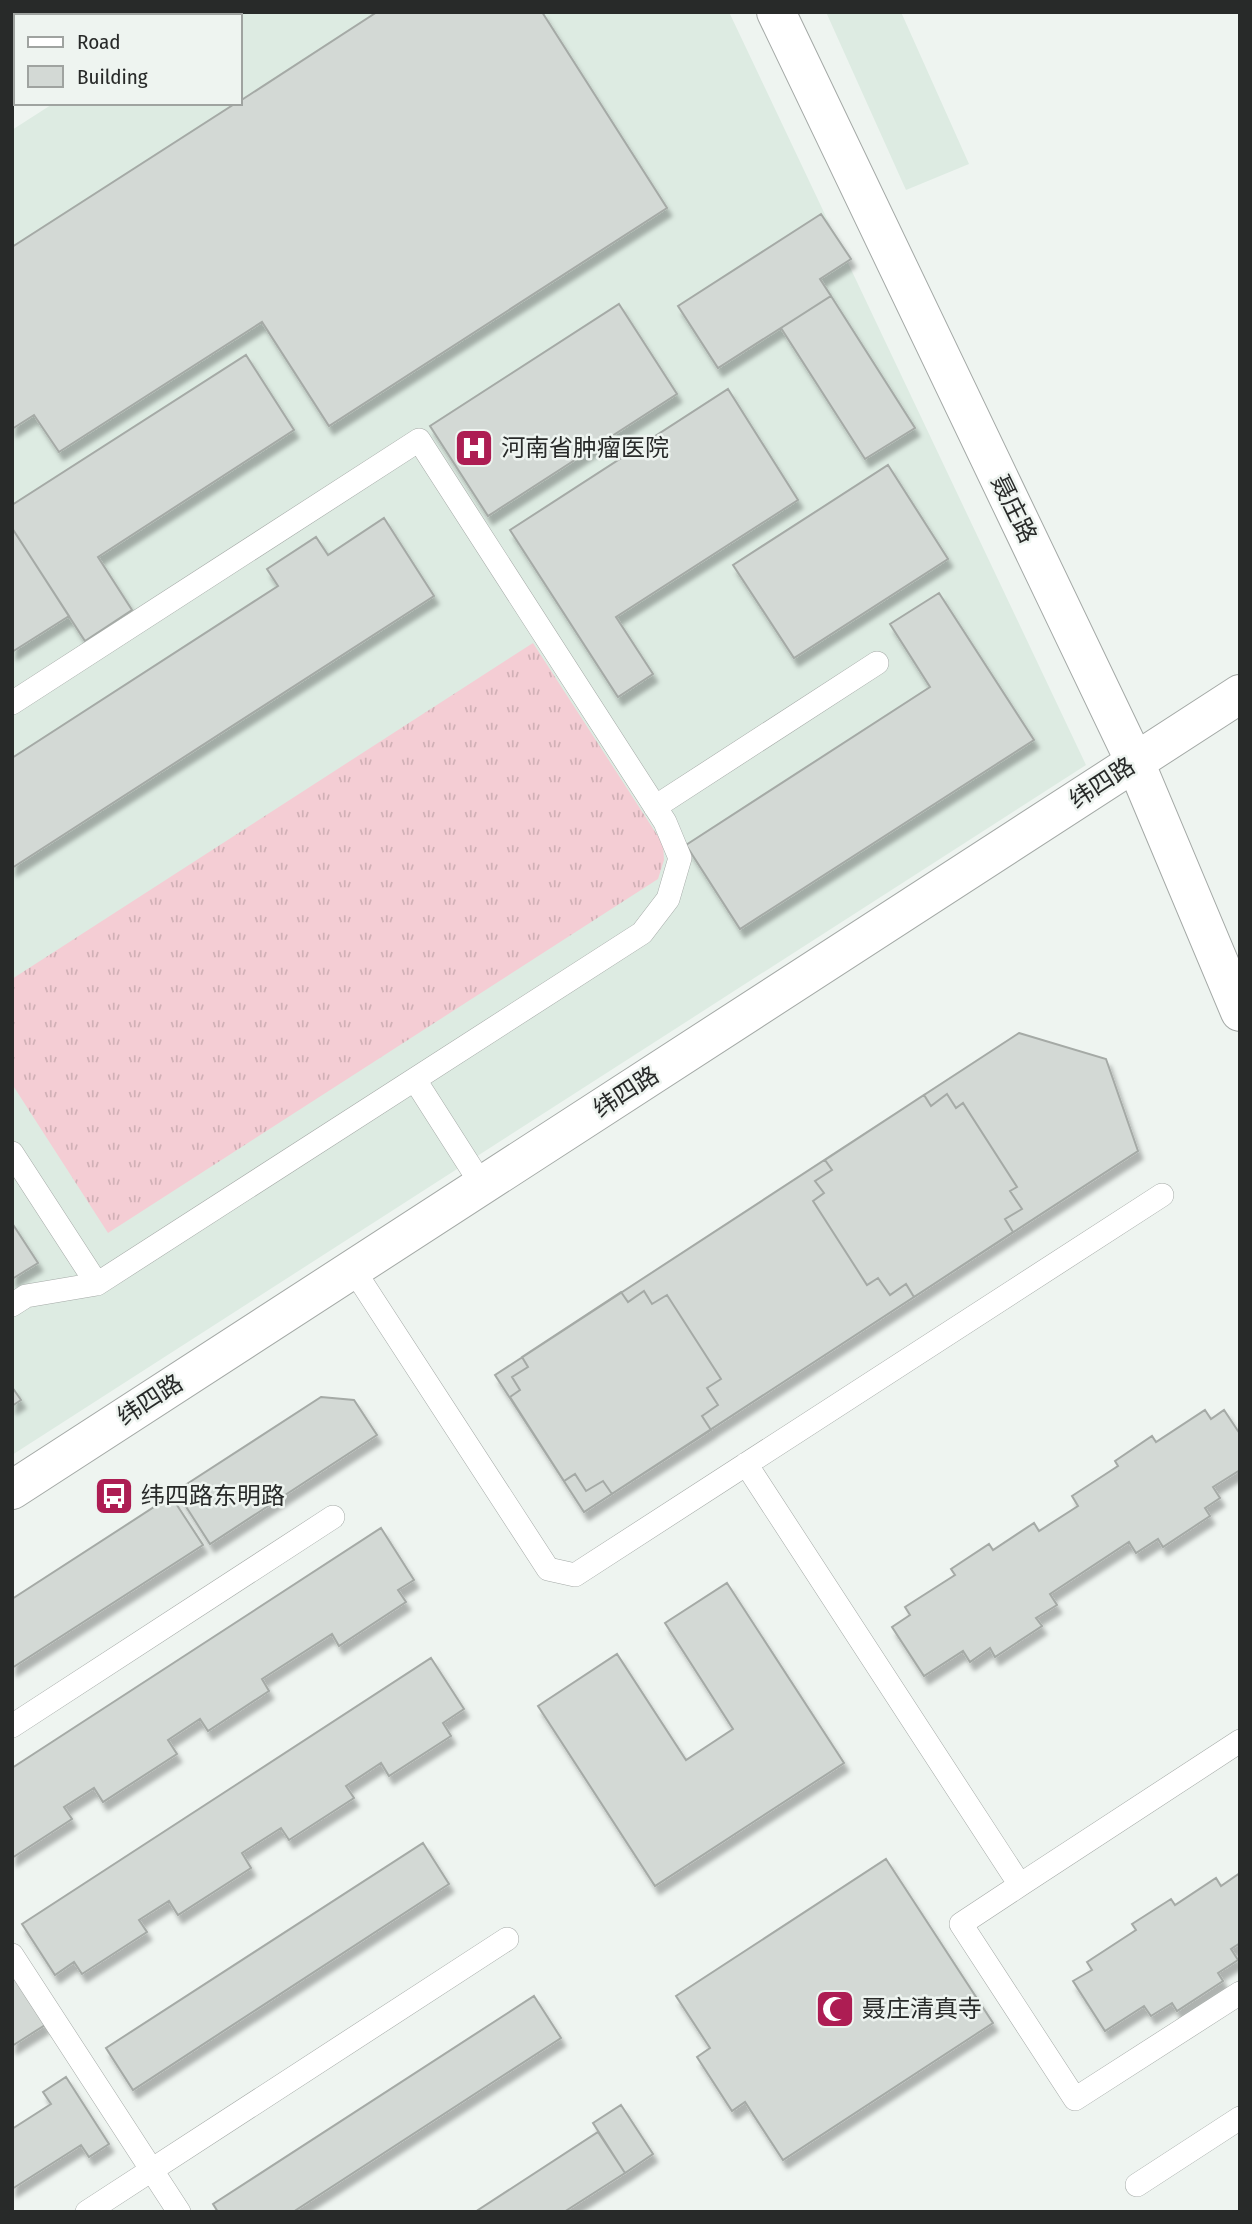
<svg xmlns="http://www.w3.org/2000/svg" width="1252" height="2224" font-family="'Fira Sans Condensed','Noto Sans SC',sans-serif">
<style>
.built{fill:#ddebe2}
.grass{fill:url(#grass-tufts)}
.building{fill:#d3d9d5;stroke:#a5aaa6;stroke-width:2;filter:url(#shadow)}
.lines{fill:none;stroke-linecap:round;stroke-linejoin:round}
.lane-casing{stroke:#a4a9a6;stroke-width:24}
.street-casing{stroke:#a4a9a6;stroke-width:40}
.secondary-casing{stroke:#a4a9a6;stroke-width:40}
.lane{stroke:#fff;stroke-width:23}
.street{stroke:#fff;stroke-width:38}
.secondary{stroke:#fff;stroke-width:38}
.labels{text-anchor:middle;stroke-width:5;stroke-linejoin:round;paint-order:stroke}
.poi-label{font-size:24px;fill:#282a29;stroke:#eef4f0;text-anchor:start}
.street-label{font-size:24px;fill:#282a29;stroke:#eef4f0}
</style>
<defs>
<pattern id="grass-tufts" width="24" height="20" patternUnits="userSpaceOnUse" patternTransform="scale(1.75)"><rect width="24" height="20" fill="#f4cdd4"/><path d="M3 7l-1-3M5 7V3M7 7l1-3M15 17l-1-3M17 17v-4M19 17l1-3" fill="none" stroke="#d1b0b6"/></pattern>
<filter id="shadow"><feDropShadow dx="4.5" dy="8" stdDeviation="2" flood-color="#0004"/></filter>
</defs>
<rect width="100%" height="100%" fill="#eef4f0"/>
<path class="built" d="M195,12h534l357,753 -1074,690v-1325l42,-27h186v-87h-51z
M826,12h75l68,152 -63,26z"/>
<path class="grass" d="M533,643l130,201 1,16 -6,19 -550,354 -96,-149v-105z"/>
<path class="building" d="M377,12h165l125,196 -338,218 -67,-104 -203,130 -25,-37 -22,14v-182l224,-144h4v-2z
M821,214l30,45 -31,20 11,17 -113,72 -40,-62z
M831,296l84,132 -50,31 -84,-131z
M619,304l58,90 -189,122 -58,-90z
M246,355l48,75 -196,127 34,53 -47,31 -73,-113v-23z
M728,389l70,111 -182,117 37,57 -35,23 -108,-167z
M888,465l60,94 -154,99 -61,-93z
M384,518l50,78 -422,272v-110l266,-172 -11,-17 49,-32 12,18z
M12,528l57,88 -57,36z
M939,593l95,147 -294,189 -54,-84 244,-158 -40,-63z
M1019,1033l87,26 32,92 -554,361 -89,-137z
M947,1094l9,14 7,-5 54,84 -7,4 12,18 -17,10 8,13 -99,65 -8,-13 -16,11 -12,-17 -11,7 -54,-84 11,-8 -9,-12 17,-11 -7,-10 99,-65 7,11z
M12,1223l26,40 -26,16z
M644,1291l8,13 15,-9 54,84 -14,9 11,17 -16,11 9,14 -99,64 -9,-13 -17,10 -11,-17 -11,7 -54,-84 10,-7 -8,-13 16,-10 -6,-10 99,-65 7,10z
M12,1387l9,13 -9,6z
M321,1397l33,3 23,35 -167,109 -34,-53z
M1205,1410l6,9 13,-9 16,24v36l-27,17 7,11 -15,10 5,8 -47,31 -5,-8 -22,14 -7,-11 -79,52 7,11 -21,13 6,8 -47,31 -5,-9 -20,14 -7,-11 -39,25 -32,-49 18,-12 -5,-8 50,-32 -4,-6 38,-25 4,6 41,-27 5,8 39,-25 -6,-10 46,-30 -3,-5 37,-25 4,6z
M171,1496l32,49 -191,123v-69z
M381,1528l33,52 -16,10 8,12 -67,44 -7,-12 -70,45 7,12 -61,40 -8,-12 -32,21 9,14 -74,48 -9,-14 -30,19 8,12 -60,39v-90z
M727,1583l117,180 -189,123 -117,-180 79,-52 69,106 47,-31 -68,-106z
M431,1658l33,51 -21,14 8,13 -62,40 -8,-13 -35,23 8,12 -65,42 -8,-12 -39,25 9,15 -73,47 -9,-14 -30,19 8,12 -65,42 -8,-12 -19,13 -33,-51z
M423,1843l26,41 -316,206 -27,-42z
M886,1859l107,164 -210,137 -38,-58 -13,9 -35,-54 13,-9 -34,-52z
M1240,1873v70l-9,6 7,11 -20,13 5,8 -46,30 -5,-8 -21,13 -7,-10 -39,25 -32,-50 19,-11 -5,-8 49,-32 -4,-6 39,-25 4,6 41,-27 5,8z
M12,1974l33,51 -33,21z
M534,1996l27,42 -268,174h-75l-5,-8z
M66,2077l43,67 -20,13 -8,-12 -69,44v-60l39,-25 -8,-12z
M621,2105l32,49 -28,19 -32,-50z
M598,2132l27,41 -61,39h-89z"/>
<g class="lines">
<g class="lane-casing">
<path id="lane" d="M12,703l407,-263 246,382 15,36 -12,41 -26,34 -545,351 -71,12 -14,9
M655,807l222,-144
M415,1080l67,105
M12,1153l85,131
M353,1269l195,300 27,6 587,-380
M746,1464l274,421 -59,39 114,175 165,-106
M12,1726l321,-209
M1020,1885l220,-144
M12,1955l167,257
M1137,2185l103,-67
M87,2212l420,-273"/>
</g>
<g class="street-casing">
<path id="street" d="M776,12l359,750 105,250
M116,16l6,-4
M12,83l4,-2"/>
</g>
<g class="secondary-casing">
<path id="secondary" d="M12,1490l1228,-796"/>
</g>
<use href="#lane" class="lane"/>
<use href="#street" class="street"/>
<use href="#secondary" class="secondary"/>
</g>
<defs>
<g id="hospital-square" transform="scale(2.0125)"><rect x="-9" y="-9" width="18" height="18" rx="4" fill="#ad1d53" stroke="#eef4f0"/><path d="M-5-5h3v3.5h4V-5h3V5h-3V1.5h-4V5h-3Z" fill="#fff"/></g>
<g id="bus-square" transform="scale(2.0125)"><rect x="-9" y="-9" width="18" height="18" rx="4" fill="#ad1d53" stroke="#eef4f0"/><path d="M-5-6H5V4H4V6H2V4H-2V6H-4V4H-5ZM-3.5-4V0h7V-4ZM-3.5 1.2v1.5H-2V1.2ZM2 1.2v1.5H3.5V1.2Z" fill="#fff"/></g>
<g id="mosque-square" transform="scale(2.0125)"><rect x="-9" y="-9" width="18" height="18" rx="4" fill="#ad1d53" stroke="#eef4f0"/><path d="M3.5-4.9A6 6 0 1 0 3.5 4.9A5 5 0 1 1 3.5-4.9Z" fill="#fff"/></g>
</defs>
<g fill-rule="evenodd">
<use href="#hospital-square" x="474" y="448"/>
<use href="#bus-square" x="114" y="1496"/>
<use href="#mosque-square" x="835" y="2009"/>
</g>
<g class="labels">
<g class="poi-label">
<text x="501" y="456">河南省肿瘤医院</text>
<text x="141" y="1504">纬四路东明路</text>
<text x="862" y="2017">聂庄清真寺</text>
</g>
<g class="street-label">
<text transform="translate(1014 509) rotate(64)" y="8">聂庄路</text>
<text transform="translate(1102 783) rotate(-33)" y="8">纬四路</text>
<text transform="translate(626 1092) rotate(-33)" y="8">纬四路</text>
<text transform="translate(150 1400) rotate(-33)" y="8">纬四路</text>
</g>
</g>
<rect width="1252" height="2224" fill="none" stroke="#282a29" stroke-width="28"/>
<rect x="14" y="14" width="228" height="91" fill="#eef4f0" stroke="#9fa3a0" stroke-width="2"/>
<rect x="28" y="37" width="35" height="10" fill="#ffffff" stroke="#9fa3a0" stroke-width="2"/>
<text x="77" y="49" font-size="21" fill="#282a29">Road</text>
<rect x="28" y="66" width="35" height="21" fill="#d3d9d5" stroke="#9fa3a0" stroke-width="2"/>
<text x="77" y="84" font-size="21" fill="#282a29">Building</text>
</svg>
